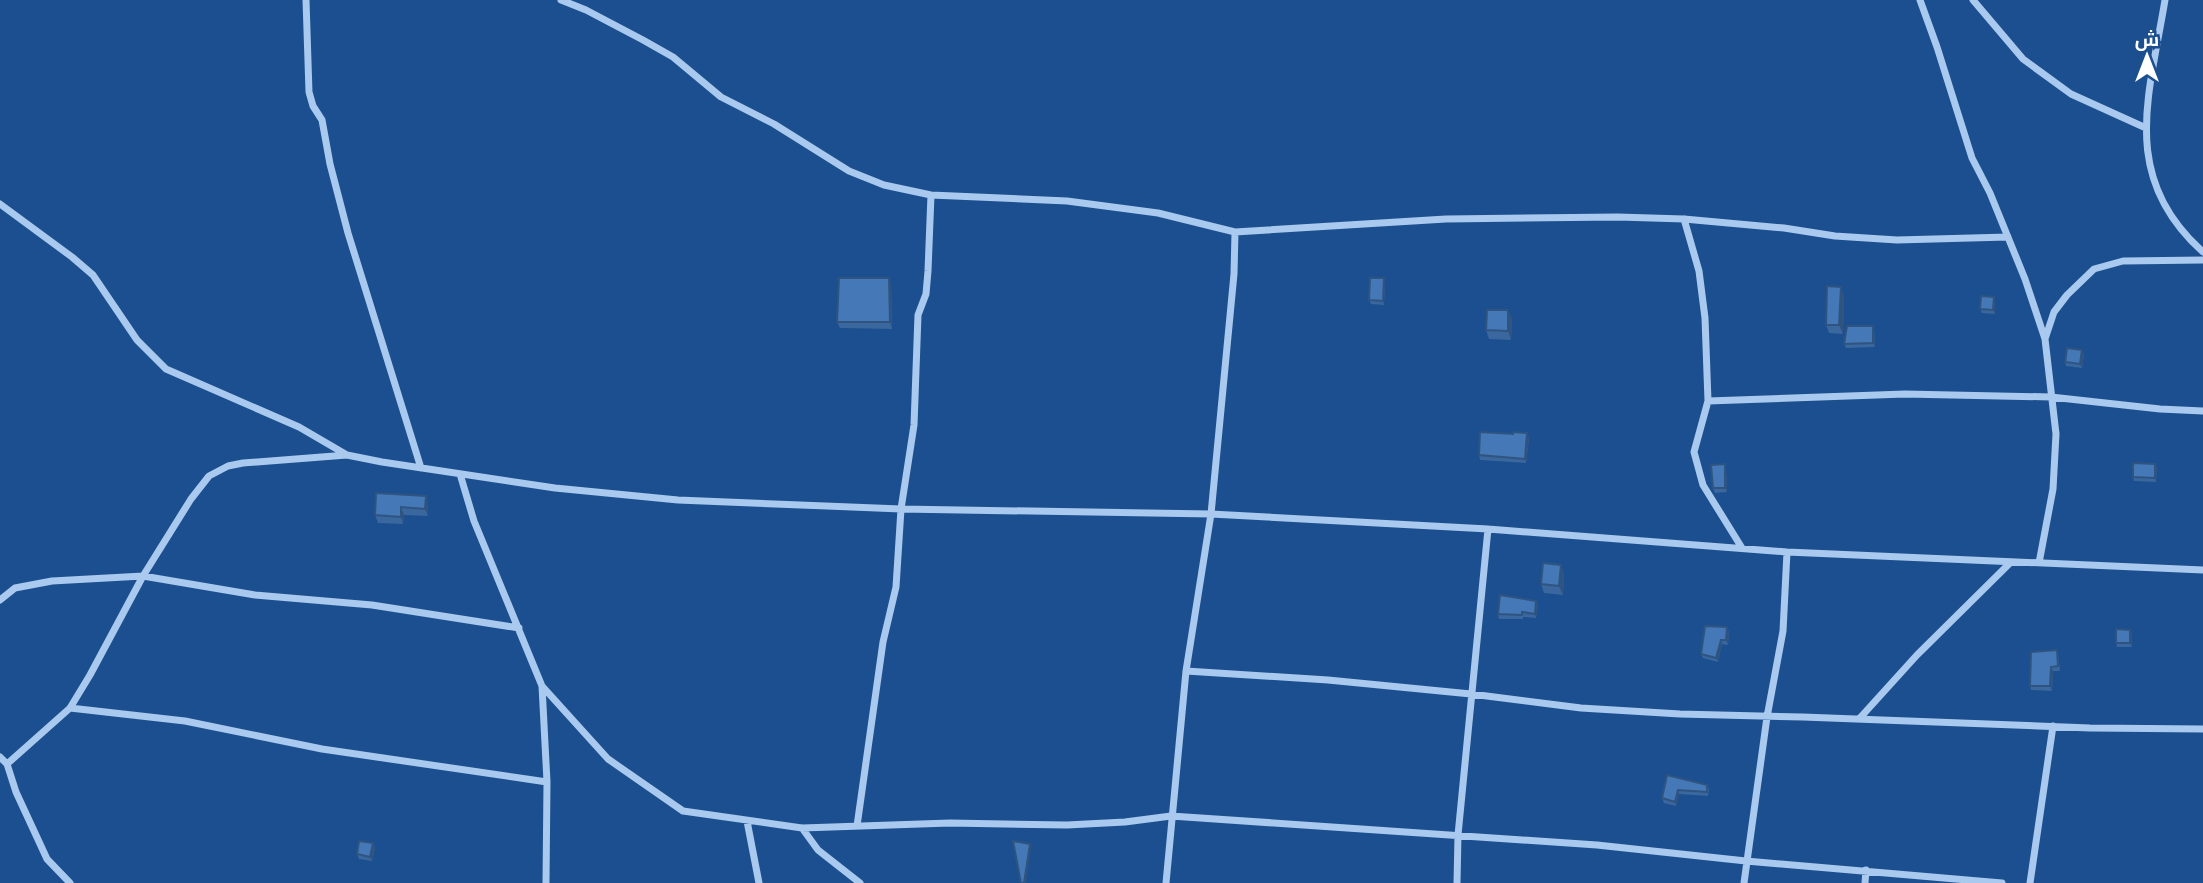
<svg xmlns="http://www.w3.org/2000/svg" width="2203" height="883" font-family="'Nunito Sans',Cairo,sans-serif">
<style>
.lines{fill:none;stroke-linecap:round;stroke-linejoin:round}
.street{stroke:#a9c9ee;stroke-width:7}
.wall{fill:#3a679d}
.shaded-wall{fill:#305480}
.building{fill:#4478b7;stroke:#305480;stroke-width:2}
</style>
<rect width="100%" height="100%" fill="#1b4f8f"/>
<g class="lines">
<path class="street" d="M306,0l3,92 4,14 9,14 8,44 18,69 73,235
M561,0l25,10 57,30 30,17 48,40 53,27 75,47 35,14 47,10 136,6 91,12 77,19
M1920,0l17,47 35,111 18,35 35,86 20,60 11,95 -3,55 -14,74
M1973,0l50,59 48,35 75,34
M2165,0c-16,97 -46,176 38,252
M0,204l72,53 21,18 44,65 29,29 133,58 48,28 35,7 173,26 123,12 223,9 310,5 277,15 299,23 416,18
M1684,219l15,52 6,47 3,83 -14,51 9,33 39,63
M2045,339l9,-27 13,-17 27,-26 29,-8 80,-1
M1708,401l197,-7 146,3 109,12 43,2
M460,474l14,47 68,165 5,96 -1,101
M0,600l15,-12 37,-7 91,-5 112,19 117,10 147,23
M1186,671l142,9 143,14 110,14 99,6 123,3 287,11 113,1
M542,686l66,73 75,52 119,17 148,-5 117,2 58,-3 46,-6 426,29 149,16 256,22
M70,708l115,13 137,28 225,33
M1859,719l58,-64 94,-93
M0,757l7,7 9,28 31,67 23,24
M7,764l63,-56 20,-33 53,-99 48,-77 18,-23 19,-10 15,-3 104,-8
M747,821l12,62
M857,826l26,-184 13,-55 5,-78 13,-84 4,-110 8,-21 2,-23 3,-76
M802,828l16,22 42,33
M1166,883l20,-212 25,-157 23,-240 1,-42 211,-13 172,-2 66,2 100,9 51,8 62,4 111,-3
M1457,883l1,-48 30,-306
M1744,883l23,-166 16,-86 4,-79
M1865,883l1,-13
M2030,883l23,-157"/>
</g>
<path class="wall" d="M1384,278l1,5 -1,22 -13,-1 -2,-4z
M891,285l1,44 -52,-1 -3,-6z
M1844,296l-1,38 -14,-1 -3,-8z
M1995,301v13l-13,-1 -2,-4z
M1508,310l4,9 -1,21 -22,-1 -3,-9z
M1873,326l1,4 1,17 -29,1 -2,-4z
M2084,354l-2,14 -16,-2 -1,-4z
M1527,433l2,5 -3,25 -46,-3 -1,-5 34,-21z
M1725,464l1,5 1,23 -12,1 -2,-5z
M2157,468l-1,14 -22,-1 -1,-4z
M376,493l52,10v13l-24,-1 -1,9 -25,-1 -3,-8z
M1564,573l-1,22 -19,-2 -3,-9z
M1536,601l2,4 -2,13 -13,-1v2h-24l-1,-5z
M1727,627l2,5 -1,13 -6,-1 -4,18 -15,-4 -2,-4z
M2132,634v13h-15l-1,-4z
M2057,650l1,4 2,17h-7l-1,20 -21,-1 -1,-4z
M1667,775l40,10 2,4 -1,7 -29,-2 -3,12 -12,-3 -2,-5z
M373,843l2,5 -3,13 -13,-2 -2,-5z"/>
<path class="shaded-wall" d="M889,278l2,7 1,44 -2,-7z
M1384,278l1,5 -1,22 -1,-4z
M1841,287l3,9 -1,38 -4,-9z
M1994,297l1,4v13l-2,-4z
M1508,310l4,9 -1,21 -3,-9z
M1873,326l1,4 1,17 -2,-4z
M2082,350l2,4 -2,14 -2,-4z
M1527,433l2,5 -3,25 -1,-4z
M1725,464l1,5 1,23 -2,-4z
M2155,464l2,4 -1,14 -1,-4z
M426,496l2,7v13l-3,-7z
M401,507l3,8 -1,9 -2,-7z
M1561,565l3,8 -1,22 -4,-9z
M1536,601l2,4 -2,13 -1,-4z
M1727,627l2,5 -1,13 -2,-5z
M2130,630l2,4v13l-2,-4z
M1721,640l1,4 -4,18 -2,-4z
M2051,667l2,4 -1,20 -2,-5z
M1678,790l1,4 -3,12 -1,-4z
M373,843l2,5 -3,13 -2,-4z
M1030,844l1,4 -5,35h-2z"/>
<path class="building" d="M839,278h50l1,44h-53z
M1370,278h14l-1,23 -14,-1z
M1827,286l14,1 -2,38h-13z
M1981,296l13,1 -1,13 -13,-1z
M1487,310h21v21l-22,-1z
M1847,326h26v17l-29,1z
M2067,348l15,2 -2,14 -15,-2z
M1480,432l33,2v-2l14,1 -2,26 -46,-4z
M2133,463l22,1v14l-22,-1z
M1725,464v24h-12l-2,-23z
M376,493l50,3 -1,13 -24,-2v10l-26,-2z
M1543,563l18,2 -2,21 -18,-2z
M1500,595l36,6 -1,13 -13,-2v3l-24,-1z
M1705,626l22,1 -1,13h-5l-5,18 -15,-4z
M2116,629l14,1v13h-14z
M2057,650l1,16 -7,1 -1,19h-20l1,-34z
M1667,775l40,10v7l-29,-2 -3,12 -13,-4z
M359,841l14,2 -3,14 -13,-3z
M1013,841l17,3 -6,39h-3z"/>
<g transform="translate(2147 56)" stroke="#1b4f8f" stroke-width="5" paint-order="stroke">
<path d="M0-5L12 26L0 18L-12 26Z" fill="#ffffff"/>
<text y="-10" font-size="19" font-weight="bold" text-anchor="middle" fill="#ffffff">ش</text>
</g>
</svg>
